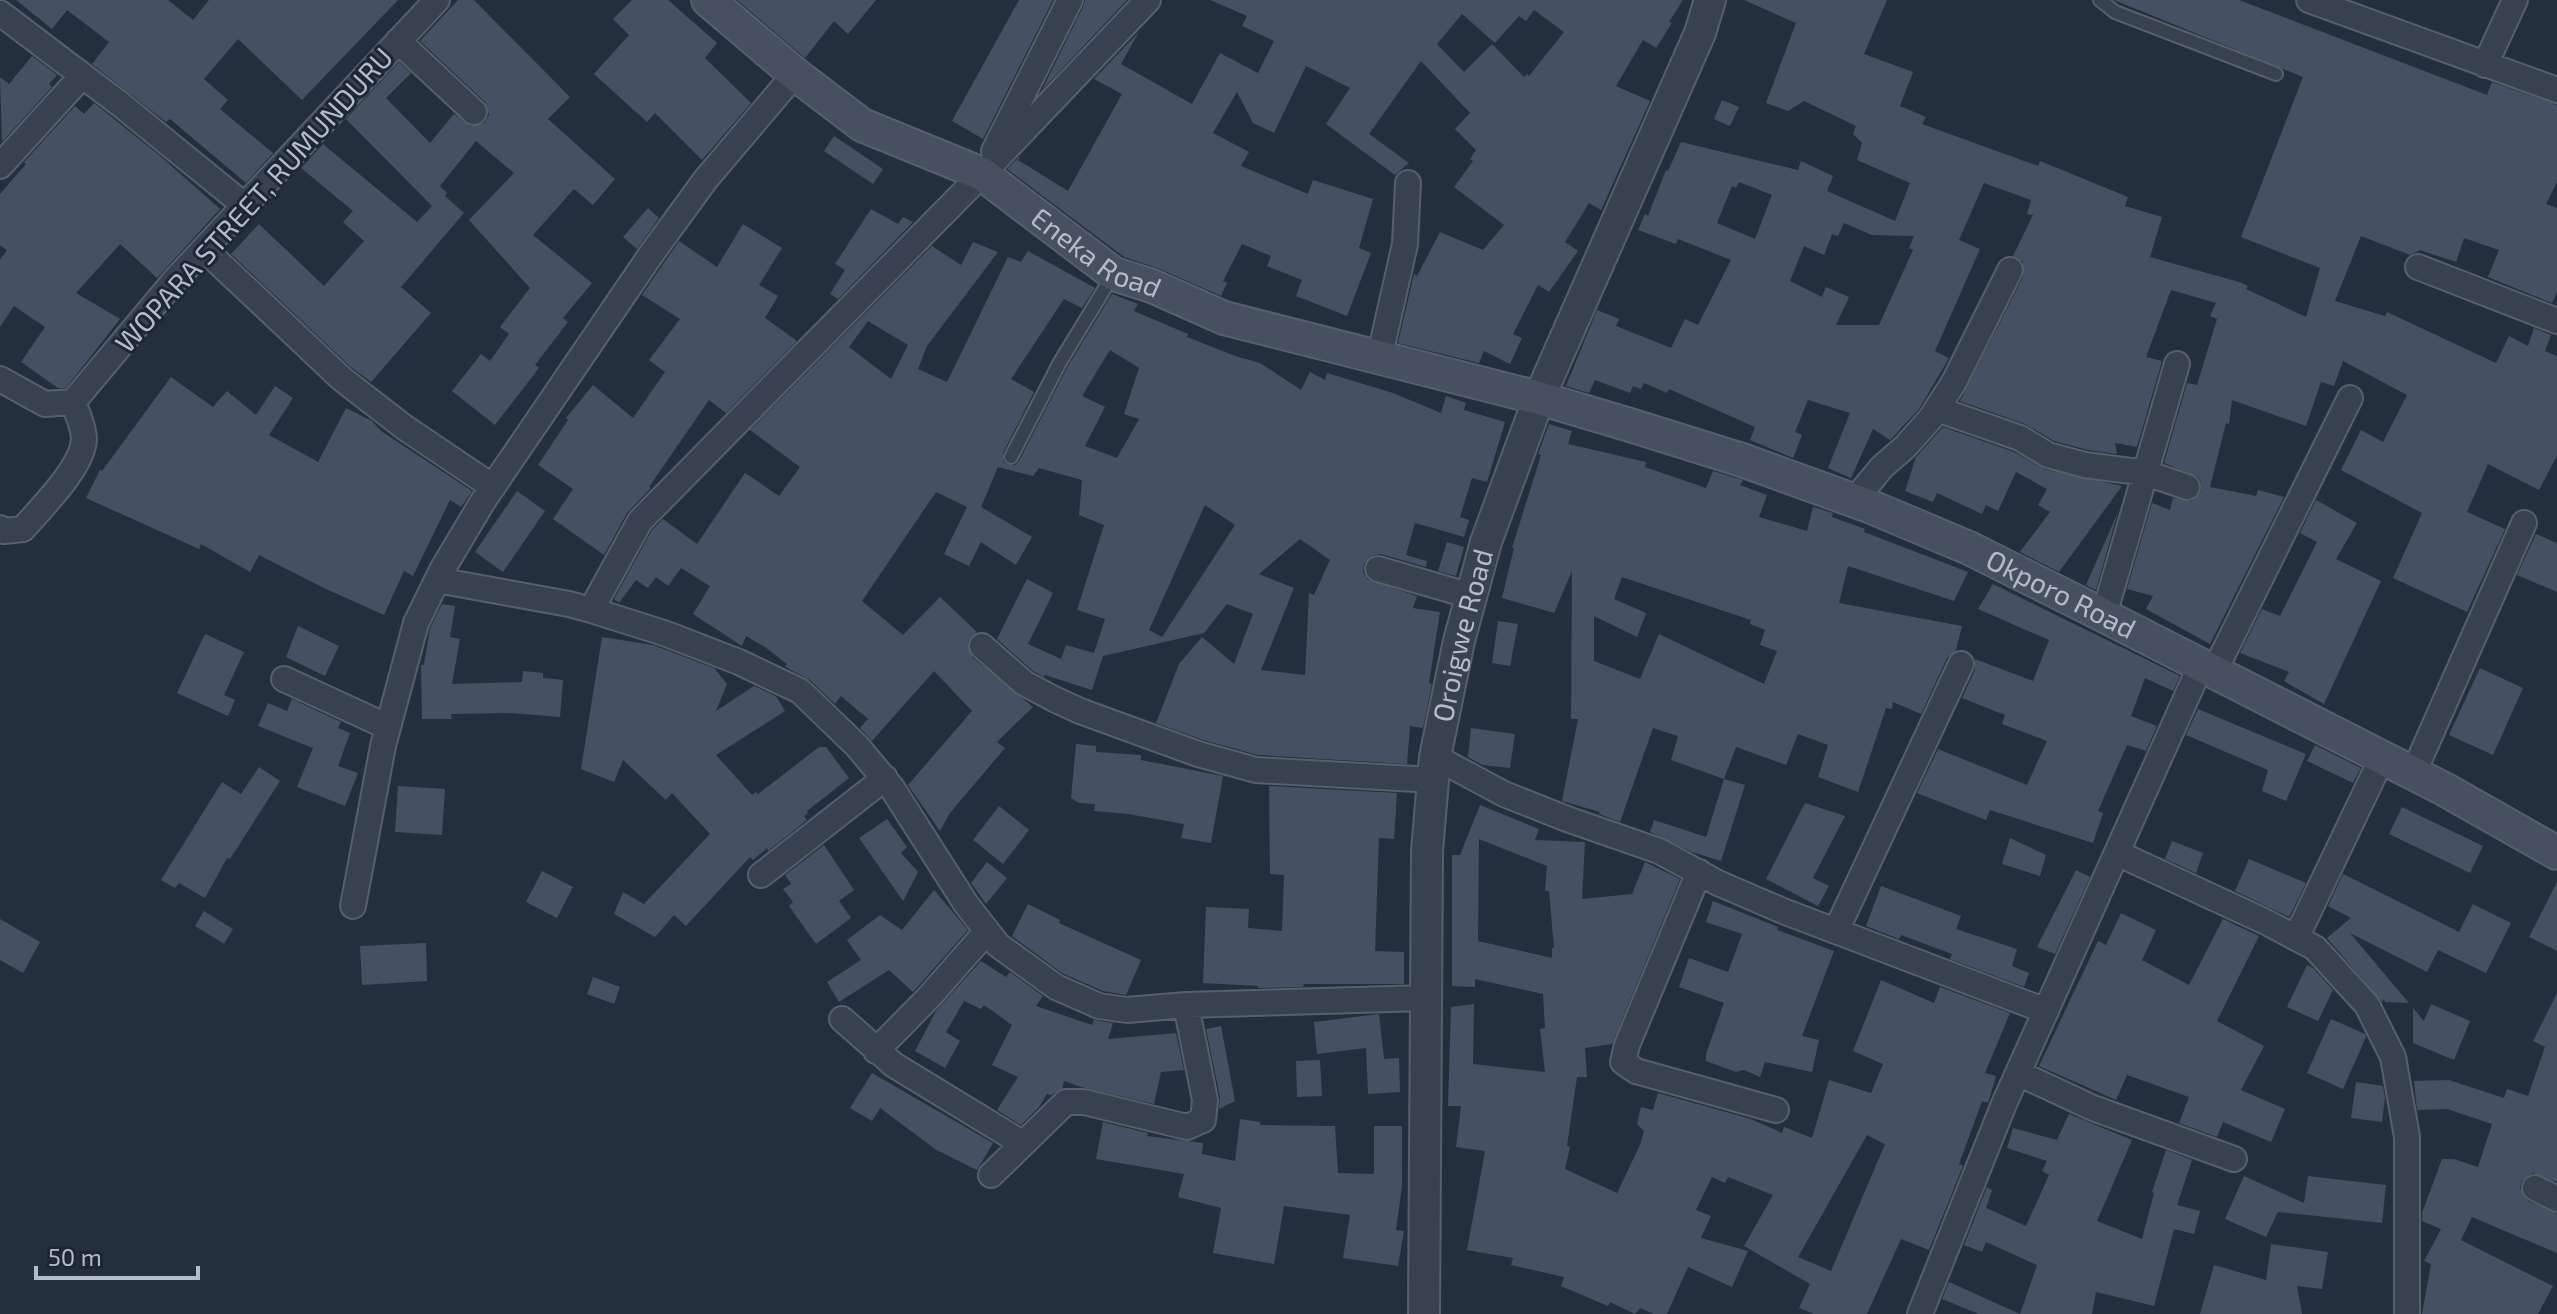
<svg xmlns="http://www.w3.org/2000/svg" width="2557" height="1314" font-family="'Exo 2',sans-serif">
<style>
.building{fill:#455162;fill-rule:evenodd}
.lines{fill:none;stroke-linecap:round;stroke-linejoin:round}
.service-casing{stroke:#565f6c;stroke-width:16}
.minor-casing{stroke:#565f6c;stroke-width:28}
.tertiary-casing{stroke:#565f6c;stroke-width:34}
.secondary-casing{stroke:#565f6c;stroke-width:36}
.service{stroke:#38414e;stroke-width:12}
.minor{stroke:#38414e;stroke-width:24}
.tertiary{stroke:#38414e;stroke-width:30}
.secondary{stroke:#465061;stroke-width:32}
.labels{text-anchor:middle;stroke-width:6;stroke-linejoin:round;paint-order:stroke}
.street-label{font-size:28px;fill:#b4bcc9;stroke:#1d2633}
</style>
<rect width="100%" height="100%" fill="#242f3e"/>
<path class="building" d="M16,0h152l25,20 16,-20h189l-96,100 -64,-61 -34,40 24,21 -8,9 53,44 -27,30 -76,-64 -4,3 -74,-58 17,-22 -42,-32 -15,19z
M458,0h16l96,97 -22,22 67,60 -22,26 -19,-16 -41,46 59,48 -29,35 5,4 -33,43 4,3 -44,57 -43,-34 29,-37 9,7 19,-27 -9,-7 30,-39 -61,-68 45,-47 -38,-32 -36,45 7,7 -2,3 19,17 -63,74 30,26 -60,69 -19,-14 -121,-114 28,-30 65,62 40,-45 -21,-19 10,-11 -52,-43 22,-24 94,78 15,-16 -86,-87 53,-57 12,11 -25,25 44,45 24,-29 16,12 14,-3 5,-8 -4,-13 -65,-61z
M632,0h36l49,43 -12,15 46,45 -49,57 -47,-47 -8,9 -53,-48 35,-39 -16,-16z
M737,0h139l-28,34 -14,-13 -29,37z
M1019,0h34l-70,139 -31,-18z
M1085,0h42l-85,90 41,-83z
M1210,0h473l-14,22 3,1 -16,25 -13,-8 -27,46 34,15 -49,109 -12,-7 -24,39 13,9 -29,41 -11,-7 -25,49 9,4 -12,26 -26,-13 -5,12 -81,-20 16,-69 3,2 23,-44 43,18 21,-25 -50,-38 19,-26 -3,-2 6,-9 -21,-21 15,-16 -49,-52 -52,73 40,29 -14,12 -69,-51 24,-36 -44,-22 -32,67 -21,-10 -16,-31 -24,41 36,19 -8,14 67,28 5,-14 60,19 -14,49 12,5 -24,63 -51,-20 6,-16 -35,-14 4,-10 -29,-12 -19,37 4,2 -6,13 -61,-27 -36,-12 -117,-88 14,-14 -3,5 50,31 54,-97 -28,-15 45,-47 -18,32 71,40 28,-51 38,20 16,-32 -32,-15 5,-10zM1534,10l30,22 -35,44 -2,-2 -3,3 -32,-33 -28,28 -27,-28 25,-30 33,29 24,-27 7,5z
M1744,0h143l-23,54 49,18 -13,34 26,11 -4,7 116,42 2,-5 88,36 -3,9 37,11 -12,40 89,25 9,4 -2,3 60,28 14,-49 -79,-31 62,-160 -189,-77h125l248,95 5,-13 65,23v77l-11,22 11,4v84l-5,11 -64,-26 11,-27 -35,-12 -8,24 -36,-12 -10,5 -49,-19 -26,65 50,15 2,-4 109,51 13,-27 19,10 6,-18 17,7 -6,16 12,5v100l-18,34 -51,-26 -21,48 38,17 -38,83 -74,-34 29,-65 -81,-43 20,-40 22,12 24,-47 -64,-34 -9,25 -13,-4 -15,44 -74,-26 -3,24 -3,-1 -16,64 46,9 2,-6 26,7 -74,147 -64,-35 7,-13 -26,-7 25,-86 18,7 3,-12 18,3 10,-10v-8l-3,-6 -34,-14 23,-80 10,2 20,-66 -7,-3 6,-13 -45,-13 -25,67 16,4 -25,86 -22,-4 2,11 -29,-4 -34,-9 -29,-17 -65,-23 63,-124v-15l-10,-6 20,-41 -6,-1 4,-14 -47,-17 -25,57 21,9 -45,102 14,7 -30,51 -25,27 -4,4 -17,-11 -22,49 -23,-10 22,-55 -42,-13 -13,32 7,3 -9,23 -43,-18 5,-13 -86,-38 -2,4 -23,-10 -3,6 -8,-3 -3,7 -35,-13 -6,13 -23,-7 31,-76 22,9 -3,7 55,22 14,-29 13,6 33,-65 -53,-21 -2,5 -38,-14 7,-16 3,2 18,-46 2,1 13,-29 117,28 3,-9 32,15 -6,15 68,30 15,-38 -53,-23 5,-17 -9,-9 3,-8 -52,-25 -16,10 -22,-8 30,-80zM1739,182l33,13 -17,44 -38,-16 15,-37 4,2zM1844,223l28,12 42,1 -5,12 4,2 -34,75h-43l13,-28 -23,-10 -4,10 -32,-16 14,-35 20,9 8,-21 6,2z
M32,56l25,19 -8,9 3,3 -50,55 -2,-65 9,7z
M1722,100l17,7 -9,19 -16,-7z
M94,103l65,52 61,54 -63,69 -37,-34 -44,49 44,26 -54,69h-8l-37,-26 24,-35 -31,-21 -14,21v-67l7,-10 -7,-5v-51l26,-30 -2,-2 51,-56 9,8z
M834,136l49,33 -10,15 -49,-33z
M648,208l11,10 -22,31 -14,-12z
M871,209l27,15 5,-7 10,5 -75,77 -8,-5 15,-24 -10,-6z
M743,224l39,24 -23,37 19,11 -13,22 32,23 -71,72 -17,-13 -60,87 2,1 -24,25 -23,42 -51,-36 20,-30 -35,-24 30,-45 -2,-2 27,-33 40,33 32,-46 -16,-12 31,-41 -38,-24 37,-54 38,26z
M973,242l25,10 -71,94 -9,23 29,13 61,-125 13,5 7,-11 67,37 -13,20 -18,-9 -53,80 23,13 -31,61v8l5,4h7l4,-4 49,-95 44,-72 26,10 -4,7 54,23 -1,3 48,19 25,7 41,27 9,-18 15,8 2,-7 66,20 48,20 5,-17 20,7 -2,7 41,12 -18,60 -15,-4 -12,39 9,3 -5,17 -49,-14 -9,32 21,6 -1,6 -45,-13 -7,1 -10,9 -1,8 5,8 49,16 -4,12 27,4 -11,71 3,1 -9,44 -13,-2 -3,38 -149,-9 -55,-15 -47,-17 23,-59 23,-27 32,27 19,-50 -26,-10 -23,29 -101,23 -11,34 -47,-15 -1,2 -11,-6 -36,-32 30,-60 26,14 -25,51 33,15 5,-14 28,8 11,-34 -28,-9 27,-85 -25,-10 3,-35 -43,-12 -6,8 -35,-9 -17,40 51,30 -16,28 -35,-23 -12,24 -25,-12 23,-47 -31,-15 -74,109 41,34 37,-38 37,35 -9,10 4,15 61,50 -36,35 8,6 -55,65 -10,18 -32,-46 64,-74 -38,-40 -62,70 -12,-13 8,-9 -27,-23 -6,8 -25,-24 -21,-11 -4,-3 2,-2 -22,-17 -19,-11 -4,10 -49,-32 17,-28 -29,-18 -13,18 -12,-9 -8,11 -12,-8 -17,23 -5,-4 38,-69 11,-11 34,25 48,-71 34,23 21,-29 -50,-37 182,-184 29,19zM868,321l40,24 -17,34 -42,-32zM1110,350l29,18 -15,46 15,5 -22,39 -32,-12 20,-39 -23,-11zM1205,505l30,20 -73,112 -13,-7zM1300,539l30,21 -16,35 -5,-2 -4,82 -44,-5 33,-82 -35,-14z
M171,377l42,30 14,-16 29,24 19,-29 18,12 -24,37 49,27 28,-54 26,13 9,10 91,60 -11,16 -11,-7 -37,76 -9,-5 -20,44 -60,-27 -65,-33 -9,17 -49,-28 -2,5 -113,-51 14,-28 2,1z
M1549,424l23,7 -4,13 78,18 -1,5 61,21 7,-17 30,9 -3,5 27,10 -8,22 48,14 6,-24 20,6 -1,4 33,12 -1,3 104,40 -14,29 -106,-35 -9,37 123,23 -6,24 -9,8 -26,56 -28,-12 -1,7 -6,-1 -28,84 -40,-15 10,-32 -30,-11 -12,31 -50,-18 -12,32 -53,-19 7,-24 -25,-8 -33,94 -21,-8 1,-2 -38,-11 16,-82h-7l1,-148 -18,42 -52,-15 12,-50h-2l29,-93 -3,-1zM1622,577l129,43 -1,4 15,6 -5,15 17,6 -13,33 -105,-50 -19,45 -46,-18v-45l43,21 9,-24 -32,-14z
M1943,427l71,25 30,17 78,17 -63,86 -39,-20 30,-40 -12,-7 9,-16 -31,-17 -18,39 -12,-6 -4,9 -45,-21 -4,9 -28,-11 11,-34z
M517,491l28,20 -42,61 -28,-20z
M2316,500l41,23 -21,36 45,22 -57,123 -40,-23 5,-9 -49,-19 22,-44 18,7 37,-74 -17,-9z
M2118,512l-22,78 -10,-5z
M2536,534l21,9v49l-40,-17z
M1447,542l17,5 -8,29 -18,-5z
M1993,584l187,92 -7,15 -28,-13 -14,38 26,10 -11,25 -19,-6 -29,66 5,2 -10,30 -103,-33 -4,10 -69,-27 21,-44 89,36 20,-44 -45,-17 3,-9 -43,-17 13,-28v-11l58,22 16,-41 -71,-31z
M442,604l13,2 -5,31 10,2 -8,45 70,-2 1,-11 20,2v5l20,2 -3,37 -49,-4 -60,1 1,5h-30l-1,-54h3l6,-37z
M1498,621l20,3 -8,42 -18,-3z
M298,626l41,20 -14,30 -39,-19z
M205,634l39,18 -20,43 11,5 -7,16 -51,-23z
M602,637l51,8 61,23 13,16 -11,27 38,-25 22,10 9,15 -69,44 36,40 4,-3 2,2 61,-47h7l23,31 -42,33 1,2 -4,3 3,4 -39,31 -1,-3 -14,12 -3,-3 -64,69 -12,-11 -19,22 -41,-23 9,-22 21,12 66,-70 -38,-41 -6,7 -43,-40 -9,22 -33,-13z
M2480,668l43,20 -30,67 -44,-20z
M292,699l49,23 -3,6 12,5 -12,33 20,7 -13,33 -48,-19 16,-39 -55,-22 10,-23 19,8z
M2198,709l108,45 -20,47 -24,-10 6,-21 -82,-35z
M1471,728l44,6 -5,34 -28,-3 -14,-8z
M1076,744l20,2v6l45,3v5l82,16 -12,67 -30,-5 3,-14 -56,-10 -34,-3 1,-7 -16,-1 -8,-5z
M2315,745l46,23 -8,15 -46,-22z
M259,767l21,14 -50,78 -3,-1 -22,40 -26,-15 -4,5 -14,-8 61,-98 19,12z
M1724,779l21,6 -24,76 -29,-9 -42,-20 4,-12 52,17z
M398,786l47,3 -3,46 -47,-3z
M1269,786l128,7 -3,46 -15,-1 -4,113 29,1v32h-100l-1,3 -45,1v-2l-55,-3 3,-76 43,2 -1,19 34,3 2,-56 -14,-1z
M1805,803l40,13 -32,62 16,8 -11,20 -52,-27z
M1480,805l59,24 -4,11 50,2 -3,57 50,-5 13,-32 35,17 -68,165 -27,4 2,29h-10l-10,69 3,1 -5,22 52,24 23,-48 4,-14 -7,-7 4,-17 12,3 5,-17 93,26 31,14 2,-6 28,11 17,-58 42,13 12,-29 -30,-13 28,-71 53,23 6,-16 70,26 -25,60 11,3 -8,27 -6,-2 -23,63 4,2 -34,84 -28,-11 -34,75h-53l-15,-6 11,-24 -66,-38 29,-51 -45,-18 -3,6 -13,-6 -16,33 15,6 -10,22 47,13 -16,36 -44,-20 -21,47h-13l-14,-6 -5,6 -25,-12 -2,4 -47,-20 3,-9 -53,-12 2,-7 -46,-8 18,-99 -29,-4 5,-41h-13l3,-99 23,-3 -1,60 72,8 -5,-43 5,-1 -2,-34 -68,-15v8l-23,-1v-131h8zM1479,839l68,27 -2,25h4l5,57h-2v10l-74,-17zM1867,1135l18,9 -54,127 -33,-14z
M999,806l30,24 -26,34 -30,-24z
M2402,807l81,39 -13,27 -81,-39z
M887,819l20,28 -6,6 17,19 -15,29 -44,-63z
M2010,838l36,17 -6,21 -38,-12z
M2172,841l31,12 -7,20 -31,-14z
M824,845l30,45 -15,11 12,17 -35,26 -27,-38 4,-4 -10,-13 8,-5 -6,-9z
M2249,859l57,24 -17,34 -54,-26z
M987,862l20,16 -21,26 -15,-21z
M2076,870l14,7 -35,77 -18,-7z
M542,871l31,16 -16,31 -31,-16z
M2343,874l116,58 14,-28 38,19 -25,50 -48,-23 -11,22 -77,-39 59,70 -24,-1 -1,-3 -2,3 -55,-64 24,-20 -23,-12z
M2557,882v69l-28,-14z
M1881,886l80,30 -5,13 61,20 -5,17 17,7 -5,14 -74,-28 2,-5 -51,-19 -2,4 -33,-13z
M934,890l34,40 -55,62 -24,-22 -50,32 -12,-20 34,-22 -14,-20 33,-25 22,15z
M1713,901l65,26 -1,3 57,21 -32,85 17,4 -7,32 -47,-10 -5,15 -16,-7 -8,2 -30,-11v-7l18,-51 -45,-16 10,-29 39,14 14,-38 -36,-12z
M1028,904l32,16 -1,3 82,37 -15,35 -23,-4 -41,-18 -50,-37z
M204,911l29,18 -9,15 -29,-18z
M2121,913l35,17 -14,30 47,25 34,-66 36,17 -42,85 47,25 -23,44 44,19 -14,33 -48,-20 -6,15 -38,-14 10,-26 -62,-22 -11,25 -77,-34 59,-125 8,4z
M0,919l40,23 -17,31 -23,-13z
M426,943l1,38 -65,4 -2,-39z
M981,961l25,16 4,-5 33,24 -7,10 56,19 2,-5 19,3 -5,16 68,-6 8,37 -23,2 -7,32 -73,-17 -17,-6 -2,8 -11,6 -4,-1 -8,13 -18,18 -24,-15 21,-33 -26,-12 20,-40 -28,-20 -3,4 -17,-8 -18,31 14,9 -15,27 -30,-17 21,-40z
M2307,965l6,3 20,22 -15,31 -31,-14z
M593,977l27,10 -6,17 -27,-10z
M2557,993v189l-24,-9 -11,8 -2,7 8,13 29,13v39l-85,-36 -11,23 92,46 -15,28h-116l9,-50 -7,-3 17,-32 -19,-8v-8l20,-54h12l24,8 14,-43 -45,-15 -30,1 -3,-29 35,-1 55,18 3,-9 21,7 17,-49 -12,-6z
M2431,1004l39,17 -16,39 -41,-17v-35l11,13z
M1379,1014l5,45 15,-1 1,34 -32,2 -2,-46 -49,6 -3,-32z
M2331,1019l34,15 1,3 -23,52 -36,-16z
M1221,1026l14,75 -16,8 1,-12 -14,-68z
M1320,1060l2,36 -25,1 -1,-36z
M872,1073l121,70 -16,27 -42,-21 -55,-41 -8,13 -22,-13z
M2356,1082l27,4 2,12 -3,24 -31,-4z
M2069,1114l63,26 -35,81 45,18 12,-46 -2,-1 14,-42 26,10 -15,45 23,6 -6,23 -20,-5 -20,77 -58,-14 -4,22h-113l-37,-15 7,-17 71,32 17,-49 -51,-23 -4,10 -18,-7 23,-58 5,3 -6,18 40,18 23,-51 -7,-4 5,-10 -40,-13 6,-20 44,12z
M1240,1119l20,3v3l75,1 3,47 36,1v-48h28v60l-6,44 8,1 -6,35 -55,-8 7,-43 -66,-9 -10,58 -61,-11 8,-45 -43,-11 6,-23 -88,-15 7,-37 45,11 -1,3 56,7 -1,11 33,7z
M2244,1176l60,27 4,-27 78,9 -4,38 -104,-11 -12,25 -41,-18z
M2271,1244l57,8 -6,37 -25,-3 5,28h-102l14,-49 52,15z"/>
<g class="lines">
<g class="service-casing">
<path id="service" d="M2100,0l15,12 161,62
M1011,457l49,-95 53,-87"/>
</g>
<g class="minor-casing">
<path id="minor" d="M2309,0l248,90
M0,13l120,91 124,101
M398,41l76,71
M2485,65l30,-65
M994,151l76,-151
M0,166l82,-90
M204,249l138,130 62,48 89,60
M2418,267l139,54
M1379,359l26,-115 3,-61
M0,379l45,25 28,-2
M73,402l102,-122 262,-280
M1937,409l83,29 28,17 37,10 61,8 41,14
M1854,501l28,-34 23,-20 26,-29 23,-36 56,-112
M0,528l4,3 19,-2c18,-21 60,-62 61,-90 0,-12 -7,-26 -11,-37
M1378,569l93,27
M437,580l132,24 22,6 73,23 75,29 61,29 57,55 35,42 74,116 32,41 58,42 43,19 28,4 59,-5 239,-7
M591,610l49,-89 342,-347 166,-174
M2104,615l73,-251
M982,646l42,37 30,16 26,12 118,43 58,16 177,10
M2214,672l136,-274
M284,679l104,48
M1435,757l69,37 63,25 92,32 59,32 65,28 263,100
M2413,774l111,-251
M2117,853l147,68 51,27 52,57 26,52 14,80v177
M1699,872l-72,173 -4,17 13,9 140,39
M761,875l124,-97
M353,906l30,-160 33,-123 26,-53 41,-69 169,-248 54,-74 89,-105
M1836,931l125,-267
M2296,938l86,-180
M842,1019l52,46 128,78
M876,1051l54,-55 57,-65
M2018,1073l75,35 141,51
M991,1175l75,-73h18l103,25 16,-7 2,-20 -19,-95
M2535,1188l22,11
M1920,1314l84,-210 197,-439"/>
</g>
<g class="tertiary-casing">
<g id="tertiary">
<path id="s1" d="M1424,1314l3,-463 8,-94 24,-116 27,-99 53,-144 161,-365 10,-33"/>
</g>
</g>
<g class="secondary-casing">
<g id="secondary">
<path id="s2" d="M708,0l87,74 67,51 120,49 132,100 38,12 72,32 315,80 91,27 112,35 127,46 100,42 116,58 359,183 113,64"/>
</g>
</g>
<use href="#service" class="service"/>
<use href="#minor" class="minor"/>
<use href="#tertiary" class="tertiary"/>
<use href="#secondary" class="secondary"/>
</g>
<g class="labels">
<g class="street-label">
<text transform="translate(254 200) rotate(-48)" y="10">WOPARA STREET, RUMUNDURU</text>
<text dy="10" stroke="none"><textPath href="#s2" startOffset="468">Eneka Road</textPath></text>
<text dy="10" stroke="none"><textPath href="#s2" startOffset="1496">Okporo Road</textPath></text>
<text dy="10" stroke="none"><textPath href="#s1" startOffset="682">Oroigwe Road</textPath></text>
</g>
</g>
<path d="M36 1266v12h162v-12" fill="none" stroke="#b4bcc9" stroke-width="4"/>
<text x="48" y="1266" font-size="24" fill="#b4bcc9" stroke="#1d2633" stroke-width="6" paint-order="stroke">50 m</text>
</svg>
